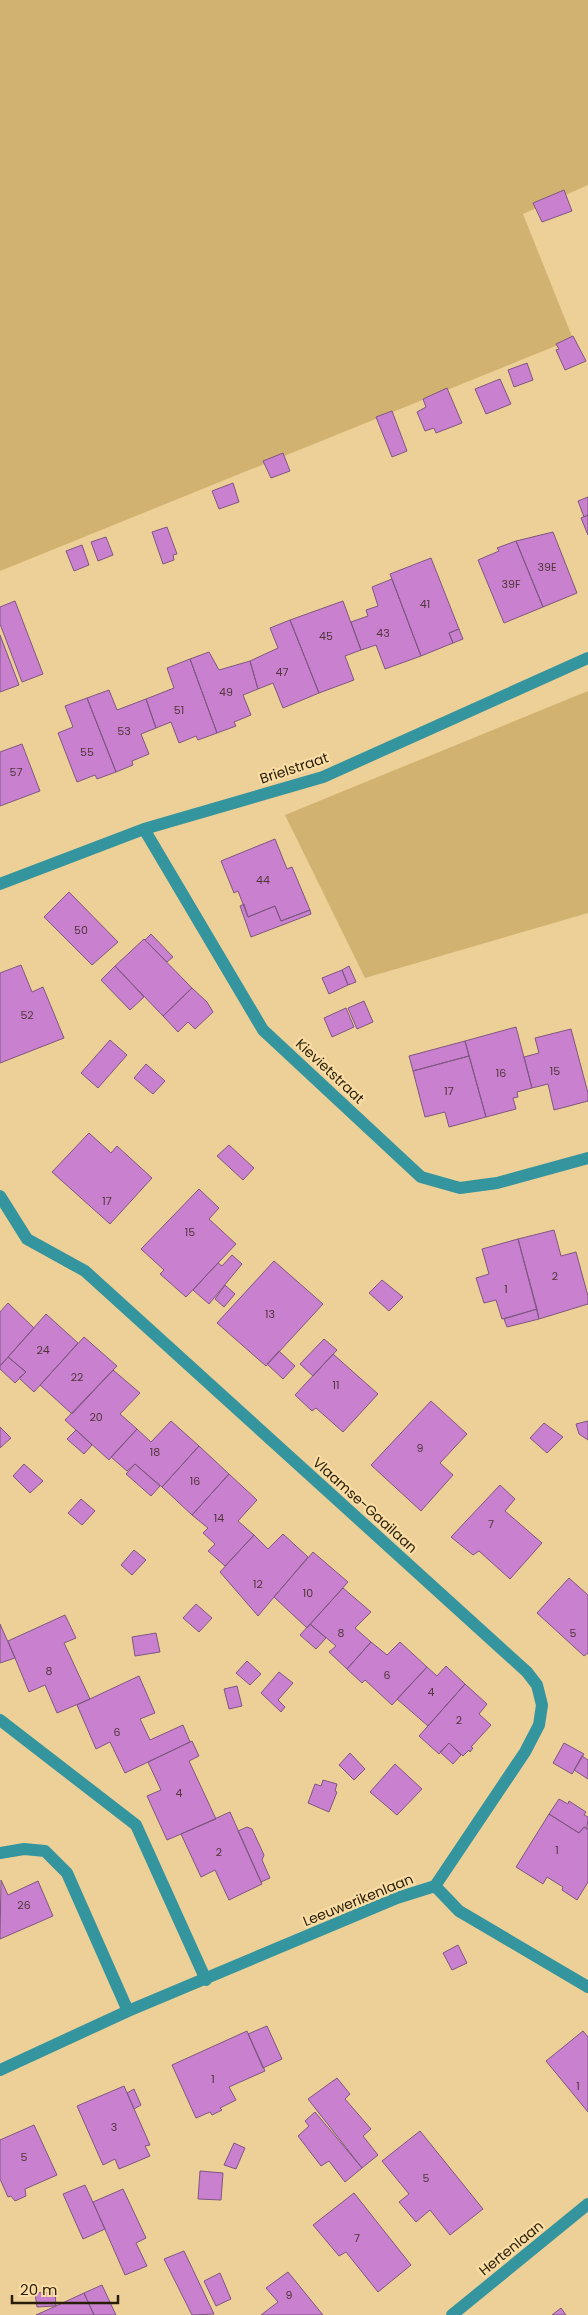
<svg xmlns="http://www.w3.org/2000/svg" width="588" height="2315" font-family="Poppins,sans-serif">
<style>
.green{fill:#d2b270}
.building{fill:#c980cf;stroke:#7e5781}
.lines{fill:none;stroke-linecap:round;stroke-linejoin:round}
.minor{stroke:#35959e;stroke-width:12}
.labels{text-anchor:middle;stroke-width:4.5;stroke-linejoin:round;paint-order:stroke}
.number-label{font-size:11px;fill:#503639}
.street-label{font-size:14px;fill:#281e07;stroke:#fadda4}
</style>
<rect width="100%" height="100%" fill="#edd097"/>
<path class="green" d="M0,0h588v185l-65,29 50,125 -573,232z
M588,691v222l-223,65 -80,-163z"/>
<path class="building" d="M564,190l8,21 -30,11 -9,-19z
M573,336l13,25 -21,9 -9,-20 3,-1 -3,-5z
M527,363l6,17 -19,7 -6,-17z
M500,379l11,25 -25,10 -11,-25z
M447,388l15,35 -26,10 -2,-5 -9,3 -8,-19 9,-5 -3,-8z
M392,411l15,40 -15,6 -16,-40z
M283,453l7,18 -19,7 -8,-17z
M233,483l6,19 -20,7 -7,-18z
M588,497v18l-4,2 -6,-16z
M588,515v20l-7,-17z
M167,527l10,27 -4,1 1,5 -11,4 -11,-32z
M553,532l24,61 -34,14 -27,-66z
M106,537l7,18 -15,6 -7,-19z
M516,541l27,66 -39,16 -26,-63 21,-9 -2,-3z
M82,545l7,20 -15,6 -8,-20z
M431,558l28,71 -10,4 4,10 -32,13 -31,-82z
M392,579l29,77 -36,13 -9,-24 -15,5 -10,-28 17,-6 -2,-6 12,-4 -6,-19z
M15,601l28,73 -21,8 -22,-58v-17z
M343,601l18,49 -16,6 9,24 -35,13 -29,-73z
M290,620l29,73 -36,15 -10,-25 -15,6 -8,-28 28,-13 -8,-20z
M459,629l4,10 -10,4 -4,-10z
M0,635l19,50 -19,7z
M209,652l10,18 31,-9 8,28 -15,6 8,20 -17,7 2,4 -19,7 -27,-74z
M190,659l27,74 -19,7 -2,-4 -17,7 -8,-21 -15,6 -10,-29 28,-11 -7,-20z
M109,690l8,20 29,-11 10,29 -15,6 8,20 -17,7 1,4 -17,7 -29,-74z
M87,698l29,74 -19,7 -2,-4 -18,7 -19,-49 15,-6 -8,-21z
M22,744l18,47 -40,15v-54z
M275,839l12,30 5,-2 18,43 -29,11 -6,-15 -27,11 -10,-26 -4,2 -13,-32z
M69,892l49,50 -26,23 -48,-48z
M244,904l4,13 27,-11 6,15 29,-11 1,4 -60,23 -11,-31z
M151,934l22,23 -6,5 -22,-22z
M144,939l48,49 -29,28 -48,-50z
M21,965l11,27 11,-5 21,51 -64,25v-90z
M115,966l29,31 -14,13 -29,-30z
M349,966l7,16 -8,3 -6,-15z
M342,970l6,15 -19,9 -7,-16z
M192,988l15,14 6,10 -18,17 -7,-7 -10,10 -15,-16z
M364,1001l9,21 -16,7 -9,-21z
M346,1008l8,19 -22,10 -8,-19z
M516,1027l16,61 -15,4 1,5 -5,1 3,11 -30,8 -21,-76z
M571,1029l17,64v8l-34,9 -6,-26 -16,4 -8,-31 15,-4 -4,-15z
M110,1040l17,15 -29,33 -17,-15z
M465,1041l4,15 -56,15 -4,-15z
M469,1056l17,61 -37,10 -4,-15 -20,5 -12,-46z
M146,1064l19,17 -12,13 -19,-16z
M89,1133l22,20 6,-7 35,32 -42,46 -58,-52z
M229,1145l25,23 -11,12 -26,-24z
M199,1189l20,19 -10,11 27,25 -50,53 -26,-23 4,-4 -23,-21z
M554,1230l7,26 15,-4 12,44v8l-49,15 -21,-80z
M518,1239l19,70 -35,10 -6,-19 -12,3 -8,-25 13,-4 -7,-25z
M232,1255l10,9 -33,40 -16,-14 25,-27 4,3z
M274,1261l49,43 -57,62 -49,-43z
M382,1280l21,17 -14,14 -20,-18z
M225,1285l10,9 -11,13 -9,-8z
M8,1303l26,25 -34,38v-54z
M537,1309l2,10 -32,8 -3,-8z
M46,1314l32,29 -44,49 -15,-14 7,-6 -18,-15z
M84,1337l33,29 -45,48 -32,-29z
M324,1339l13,11 -24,26 -13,-12z
M279,1351l16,15 -12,13 -16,-15z
M333,1354l45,40 -35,38 -27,-24 -4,3 -17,-16z
M8,1357l18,15 -11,11 -15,-14v-3z
M113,1370l27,23 -20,21 17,15 -28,31 -44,-40z
M431,1401l36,33 -27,29 13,12 -32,36 -50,-46z
M171,1421l28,25 -37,41 -27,-23 -8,7 -16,-14 26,-28 14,13z
M588,1421v19l-9,-6 -3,-10z
M544,1423l19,14 -16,16 -17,-15z
M0,1427l11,11 -11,10z
M76,1430l16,15 -8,9 -17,-15z
M199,1446l30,28 -37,41 -30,-28z
M24,1464l19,17 -13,12 -17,-17z
M135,1464l25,22 -9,10 -25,-22z
M229,1474l28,26 -19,21 16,14 -29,31 -17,-15 7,-7 -12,-11 5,-5 -16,-13z
M500,1485l15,14 -10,12 37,32 -32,36 -31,-28 -6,4 -22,-18z
M81,1499l14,12 -13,14 -14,-12z
M283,1534l25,23 -50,59 -38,-44 34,-37 14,14z
M134,1550l12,10 -14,15 -11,-10z
M313,1552l35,30 -41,46 -33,-31z
M569,1578l19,17v58l-4,3 -47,-43z
M343,1588l28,24 -16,16 16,14 -24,27 -18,-17 7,-6 -26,-22z
M196,1604l16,14 -13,14 -16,-14z
M65,1615l11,23 -12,5 26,56 -33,14 -12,-28 -16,7 -21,-51z
M0,1624l15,34 -15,5z
M310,1624l16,14 -10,11 -16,-14z
M156,1633l4,19 -25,4 -3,-19z
M371,1642l16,13 13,-13 27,25 -35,38 -27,-25 -3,3 -15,-14z
M247,1661l14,13 -11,11 -14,-12z
M446,1666l19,18 -37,42 -31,-27 30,-32 10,9z
M279,1672l14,11 -15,17 7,7 -4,5 -20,-19z
M139,1676l16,37 -15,6 10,21 33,-15 7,17 -65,31 -15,-31 -14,7 -19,-44z
M465,1684l22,20 -8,10 12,11 -20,22 2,1 -3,4 -1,-2 -6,6 -14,-13 -10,11 -20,-18z
M237,1686l5,20 -13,3 -5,-20z
M192,1741l7,15 -10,5 27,58 -49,21 -20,-44 14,-6 -13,-28z
M449,1743l12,12 -8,9 -13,-12z
M564,1743l20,11 -12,20 -19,-11z
M350,1753l15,16 -11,11 -15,-15z
M582,1756l6,4v19l-14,-9z
M395,1764l27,25 -25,26 -27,-23z
M323,1780l14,4 -2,7 2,1 -8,20 -21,-9 7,-19 6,2z
M559,1799l9,5 1,-3 17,11 -2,3 4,2 -1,12 -3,-2 -5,6 -30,-19z
M230,1812l32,72 -33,16 -14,-30 -14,7 -20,-43z
M549,1814l30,19 5,-6 4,2v53l-11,18 -15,-10 1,-3 -16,-10 -4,7 -27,-17z
M247,1827l5,2 12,26 -2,5 8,18 -9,4 -23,-51z
M1,1880l7,15 30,-14 15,35 -53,23z
M458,1945l9,18 -15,7 -9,-17z
M267,2026l15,33 -19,9 -15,-34z
M247,2031l18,40 -36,16 7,13 -16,8 2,2 -10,5 -2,-3 -14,6 -24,-53z
M583,2031l5,6v75l-42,-51z
M337,2078l13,16 -5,5 26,30 -8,7 15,19 -16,13 -54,-69z
M124,2086l26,59 -5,1 5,10 -31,13 -4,-10 -12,6 -26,-59z
M134,2089l7,16 -7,4 -7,-16z
M315,2112l47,56 -17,14 -16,-21 -8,5 -23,-30 11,-10 -4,-5z
M34,2125l23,50 -32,14 1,7 -11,5 -4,-5 -3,1 -8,-18v-39z
M420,2131l63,78 -33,26 -20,-25 -14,12 -17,-20 10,-8 -27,-33z
M234,2143l11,5 -9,21 -12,-4z
M200,2171l23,2 -2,27 -23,-1z
M85,2185l20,44 -22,10 -20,-45z
M123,2189l23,49 -10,5 11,23 -22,9 -32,-73z
M354,2193l57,72 -33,27 -32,-40 -7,4 -26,-31z
M184,2251l30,63 -22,1 -28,-56z
M288,2272l35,43h-62l17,-13 -12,-14z
M220,2273l11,26 -15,7 -12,-25z
M102,2285l14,30h-22l-10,-22z
M55,2292l1,14 -19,1 -2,-14z
M84,2293l10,22h-58l20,-9z
M561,2308l5,7h-14z"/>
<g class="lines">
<path class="minor" d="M144,829l119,201 158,147 39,11 37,-5 91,-25
M0,884l144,-55 179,-52 265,-119
M0,1196l27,43 58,32 442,401 10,13 5,20 -3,20 -14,27 -90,134
M0,1720l136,105 70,155
M0,1853l24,-4 21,2 22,22 61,138
M435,1886l24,25 129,76
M0,2070l128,-59 269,-113 38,-12
M452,2315l136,-111"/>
</g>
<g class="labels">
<g class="number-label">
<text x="547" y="571">39E</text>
<text x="511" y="588">39F</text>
<text x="425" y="608">41</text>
<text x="383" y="637">43</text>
<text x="326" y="640">45</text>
<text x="282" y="676">47</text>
<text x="226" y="696">49</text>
<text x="179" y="714">51</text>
<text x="124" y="735">53</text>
<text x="87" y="756">55</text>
<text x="16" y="776">57</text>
<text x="263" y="884">44</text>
<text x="81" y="934">50</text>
<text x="27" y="1019">52</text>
<text x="555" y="1075">15</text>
<text x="501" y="1077">16</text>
<text x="449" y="1095">17</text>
<text x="107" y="1205">17</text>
<text x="190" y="1236">15</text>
<text x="555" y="1280">2</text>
<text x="506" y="1293">1</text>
<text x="270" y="1318">13</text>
<text x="43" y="1354">24</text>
<text x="77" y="1381">22</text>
<text x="336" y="1389">11</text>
<text x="96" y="1421">20</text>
<text x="420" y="1452">9</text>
<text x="155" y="1456">18</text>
<text x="195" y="1485">16</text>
<text x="219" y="1522">14</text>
<text x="491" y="1528">7</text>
<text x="258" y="1588">12</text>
<text x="308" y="1597">10</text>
<text x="341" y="1637">8</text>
<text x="573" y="1637">5</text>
<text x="49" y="1675">8</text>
<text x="387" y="1679">6</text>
<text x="431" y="1696">4</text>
<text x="459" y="1724">2</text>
<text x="117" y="1736">6</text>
<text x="179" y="1797">4</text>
<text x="557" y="1854">1</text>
<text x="219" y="1856">2</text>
<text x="24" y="1909">26</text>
<text x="213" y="2083">1</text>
<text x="578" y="2090">1</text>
<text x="114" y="2131">3</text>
<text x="24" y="2161">5</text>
<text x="426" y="2182">5</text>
<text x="357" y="2242">7</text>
<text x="289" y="2299">9</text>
</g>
<g class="street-label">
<text transform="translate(294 768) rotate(-18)" y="5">Brielstraat</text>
<text transform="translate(330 1071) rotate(43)" y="5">Kievietstraat</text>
<text transform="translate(365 1505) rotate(42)" y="5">Vlaamse-Gaailaan</text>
<text transform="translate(358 1900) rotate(-22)" y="5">Leeuwerikenlaan</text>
<text transform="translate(511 2248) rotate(-39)" y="5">Hertenlaan</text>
</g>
</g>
<path d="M12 2295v8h106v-8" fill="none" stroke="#281e07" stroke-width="2.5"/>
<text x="20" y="2295" font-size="15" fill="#281e07" stroke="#fadda4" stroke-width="4" paint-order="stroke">20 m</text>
</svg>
